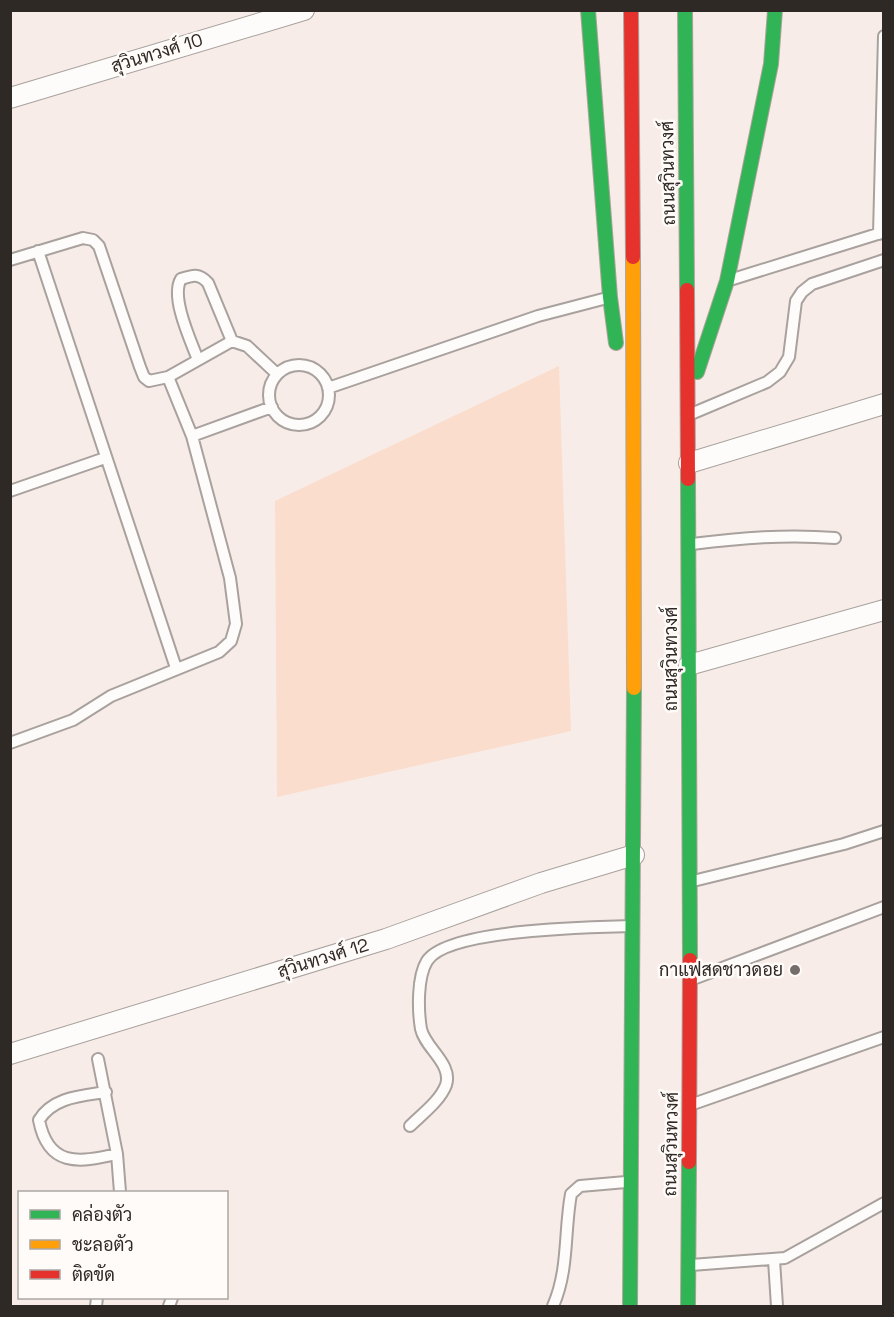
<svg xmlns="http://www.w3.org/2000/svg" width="894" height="1317" font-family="'Space Grotesk',Sarabun,sans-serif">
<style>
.green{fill:#fbddcd}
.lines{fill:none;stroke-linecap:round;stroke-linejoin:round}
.lane-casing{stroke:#a8a19d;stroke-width:14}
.street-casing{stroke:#a8a19d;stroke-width:22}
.fast-casing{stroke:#b0a29c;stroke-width:16}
.slow-casing{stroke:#b0a29c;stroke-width:16}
.jam-casing{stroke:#b0a29c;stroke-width:16}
.lane{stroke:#fefcfb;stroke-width:10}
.street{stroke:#fefcfb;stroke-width:20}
.fast{stroke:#30b455;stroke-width:14}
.slow{stroke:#ff9f0a;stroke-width:14}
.jam{stroke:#e5322d;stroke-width:14}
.poi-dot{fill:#756d69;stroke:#fffbf9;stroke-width:2}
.labels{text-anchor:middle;stroke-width:5;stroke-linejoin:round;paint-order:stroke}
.street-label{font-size:18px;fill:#2f2925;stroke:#fffbf9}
.poi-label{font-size:18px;fill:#2f2925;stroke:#fffbf9;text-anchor:end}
</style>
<rect width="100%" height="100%" fill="#f7ece7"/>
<path class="green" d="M559,366l12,365 -294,66 -2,-296z"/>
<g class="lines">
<g class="lane-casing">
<path id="lane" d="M879,234l5,-198
M38,251l138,417
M10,260l73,-22 10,2 6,6 41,121 4,10 5,4 19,-4 64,-36 15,5 30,28
M733,279l151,-47
M198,360c-7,-19 -28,-63 -17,-81 12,-4 18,-6 27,4l24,58
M269 395a30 30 0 1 1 60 0a30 30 0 1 1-60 0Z
M168,377l24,59
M328,388l210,-72 69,-18
M691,414l76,-32 13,-10 9,-15 7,-56 6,-9 10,-8 72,-24
M10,491l95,-33
M692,544c49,-6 94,-10 143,-6
M10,743l63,-23 38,-24 108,-44 12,-11 5,-17 -6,-46 -38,-142 80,-29
M693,881l151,-37 40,-13
M693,979l191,-72
M98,1059l19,95 3,38
M106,1092c-25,4 -53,5 -67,28 9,47 39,43 78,34
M693,1104l191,-67
M410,1126c11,-11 30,-25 36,-41 7,-21 -21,-37 -25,-56 -3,-18 -4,-52 6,-68 20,-32 165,-34 203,-35
M774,1260l3,46
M691,1265l94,-7 99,-55
M96,1306l1,-8
M169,1306l3,-8
M553,1306c16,-36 11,-74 18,-112l9,-8 46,-4"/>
</g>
<g class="street-casing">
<path id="street" d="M10,98l294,-88
M689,463l195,-59
M689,665l195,-55
M10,1054l376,-115 155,-56 93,-28"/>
</g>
<g class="fast-casing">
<path id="fast" d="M588,10l22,287 6,46
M685,10l2,280
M697,372l30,-91 44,-217 4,-54
M688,479l2,481
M630,1306l4,-618
M688,1306l1,-144"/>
</g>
<g class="slow-casing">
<path id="slow" d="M633,257l1,431"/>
</g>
<g class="jam-casing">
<path id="jam" d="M631,10l2,247
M687,290l1,189
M689,1162l1,-202"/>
</g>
<use href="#lane" class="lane"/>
<use href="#street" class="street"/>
<use href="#fast" class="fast"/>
<use href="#slow" class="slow"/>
<use href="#jam" class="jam"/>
</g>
<circle class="poi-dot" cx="795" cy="970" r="6"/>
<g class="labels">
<g class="street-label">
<text transform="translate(157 53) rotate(-17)" y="6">สุวินทวงศ์ 10</text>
<text transform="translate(668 173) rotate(-91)" y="6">ถนนสุวินทวงศ์</text>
<text transform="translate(671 659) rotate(-90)" y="6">ถนนสุวินทวงศ์</text>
<text transform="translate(323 958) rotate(-17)" y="6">สุวินทวงศ์ 12</text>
<text transform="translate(671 1144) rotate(-89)" y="6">ถนนสุวินทวงศ์</text>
</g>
<g class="poi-label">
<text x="783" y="976">กาแฟสดชาวดอย</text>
</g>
</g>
<rect width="894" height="1317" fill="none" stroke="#2f2925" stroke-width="24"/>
<rect x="18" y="1191" width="210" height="108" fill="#fffbf9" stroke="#aca7a4" stroke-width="1.5"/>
<rect x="30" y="1210" width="30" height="9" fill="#30b455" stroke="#aca7a4" stroke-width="1.5"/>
<text x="72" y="1221" font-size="18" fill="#2f2925">คล่องตัว</text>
<rect x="30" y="1240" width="30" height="9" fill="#ff9f0a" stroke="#aca7a4" stroke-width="1.5"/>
<text x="72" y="1251" font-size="18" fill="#2f2925">ชะลอตัว</text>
<rect x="30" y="1270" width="30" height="9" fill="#e5322d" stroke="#aca7a4" stroke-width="1.5"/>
<text x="72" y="1281" font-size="18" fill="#2f2925">ติดขัด</text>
</svg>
